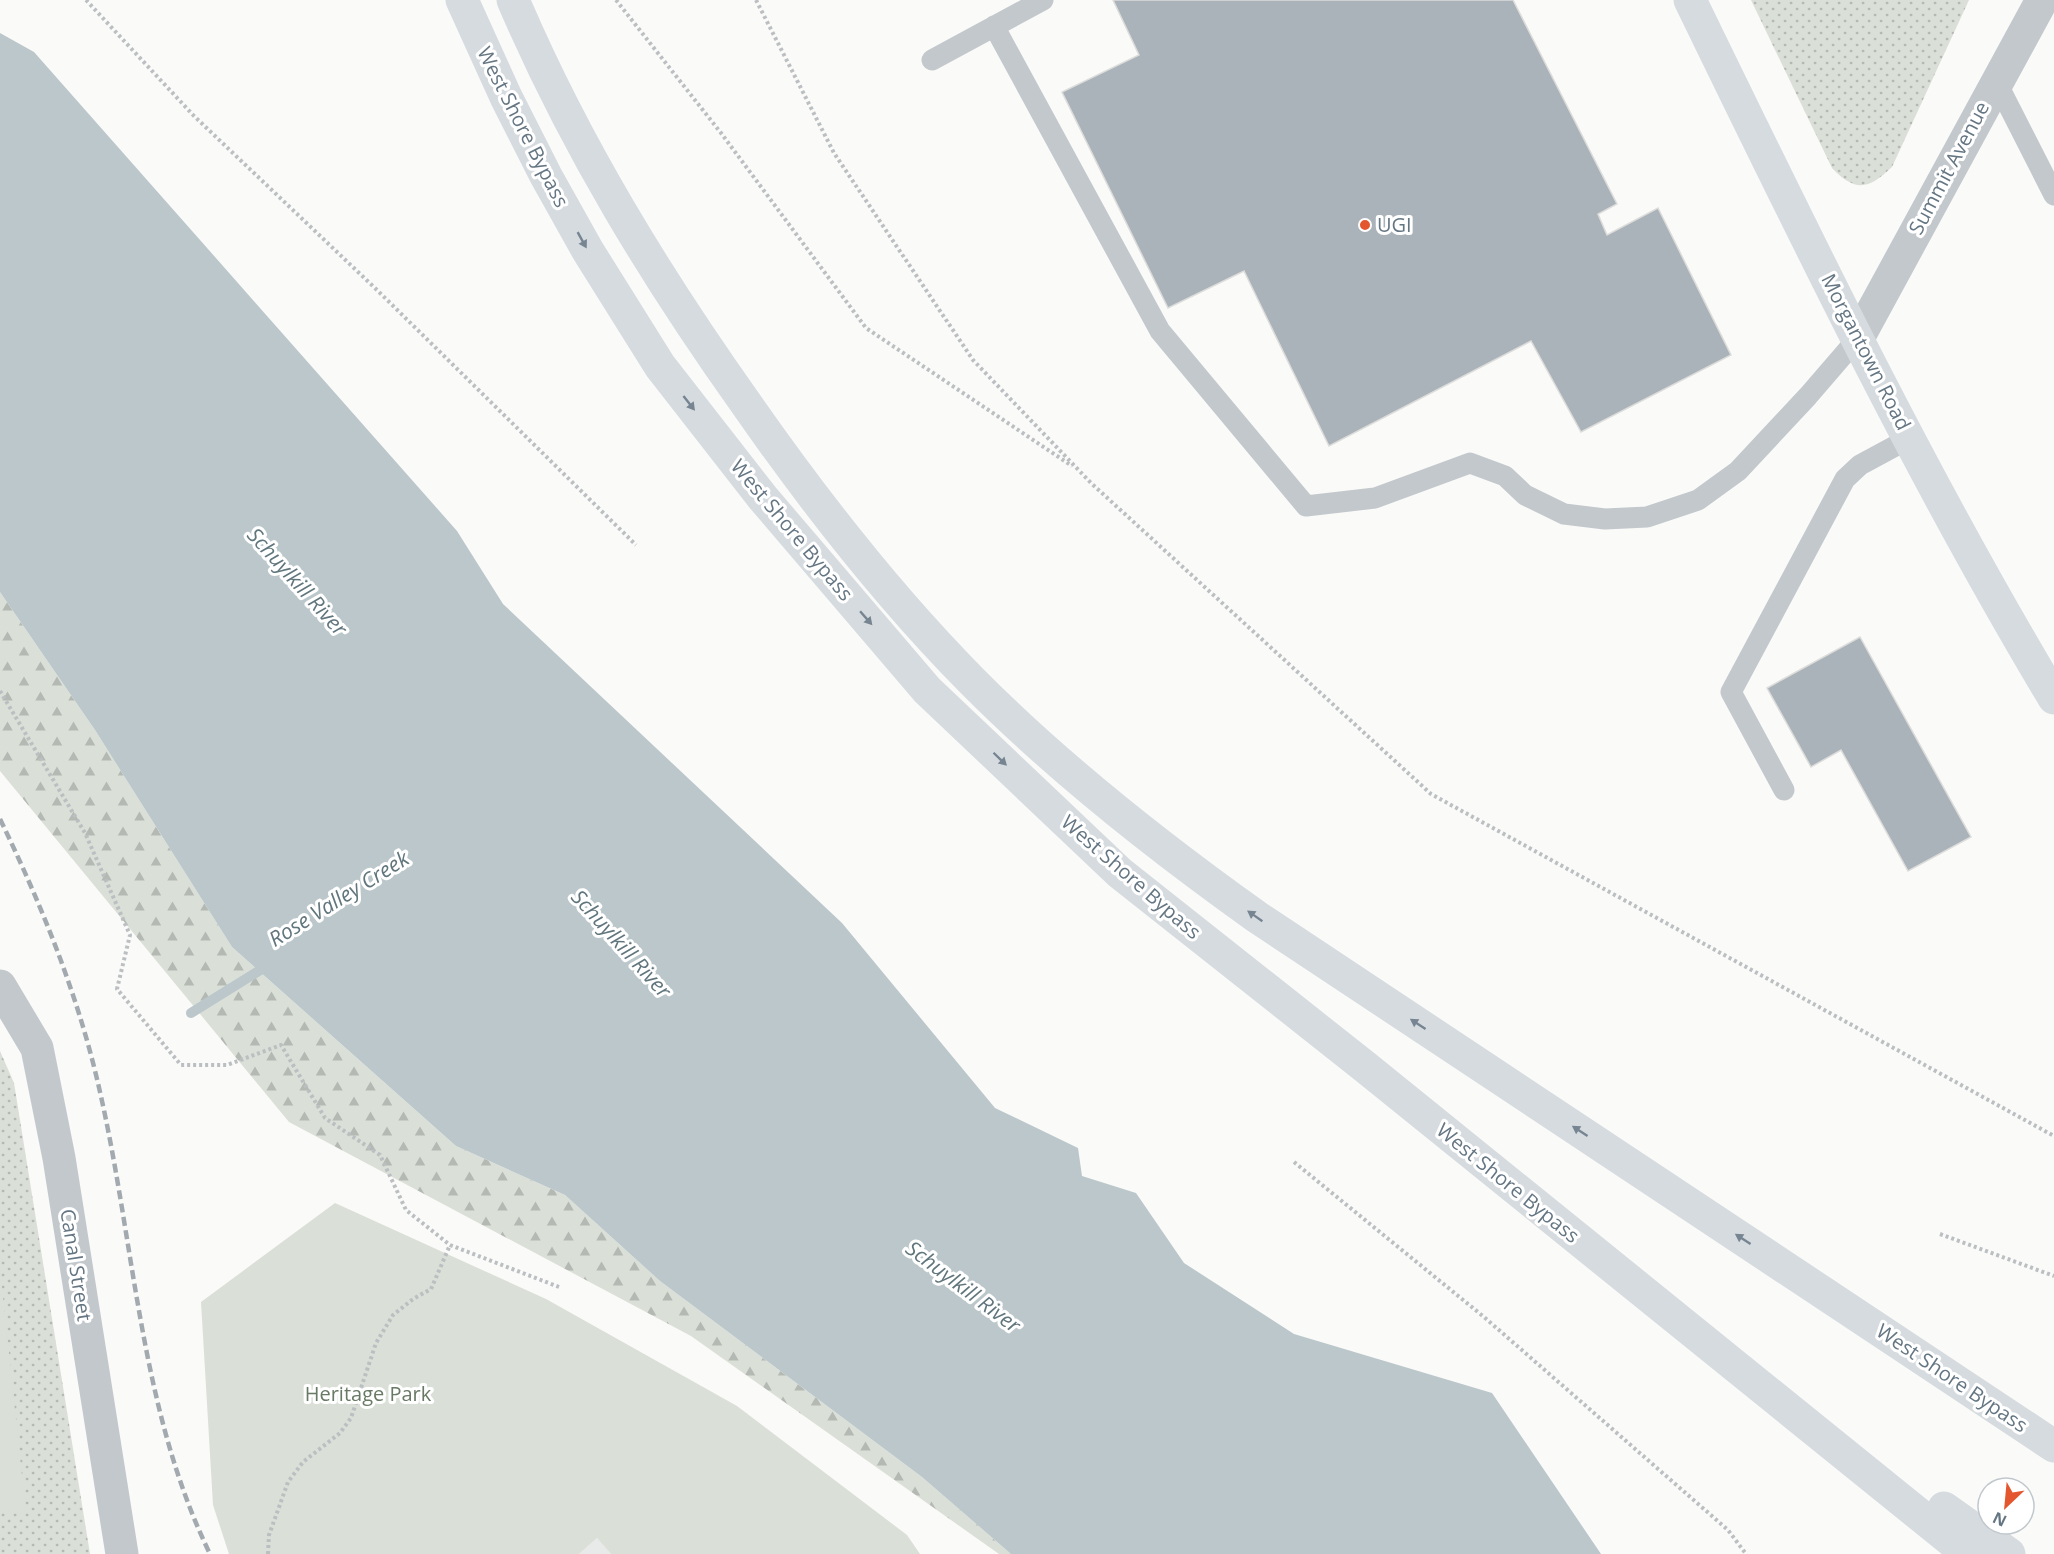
<svg xmlns="http://www.w3.org/2000/svg" width="2054" height="1554" font-family="'Open Sans',sans-serif">
<style>
.built{fill:#e8e9e9}
.grass{fill:url(#grass-dots)}
.forest{fill:url(#forest-firs)}
.green{fill:#dadfd7}
.water{fill:#bbc7cb}
.lines{fill:none;stroke-linecap:round;stroke-linejoin:round}
.stream{stroke:#bbc7cb;stroke-width:10}
.building{fill:#aab3b9;stroke:#dcdcda;stroke-width:1.5}
.path{stroke:#bbbfc2;stroke-width:4;stroke-dasharray:3 3;stroke-linecap:butt}
.lane{stroke:#c3c8cc;stroke-width:21}
.street{stroke:#c3c8cc;stroke-width:33}
.secondary{stroke:#d6dbdf;stroke-width:33}
.highway{stroke:#d6dbdf;stroke-width:33}
.rail{stroke:#a2aab0;stroke-width:4.5;stroke-dasharray:9 4.5;stroke-linecap:butt}
.oneway{fill:#768591}
.poi-dot{fill:#e4572e;stroke:#fff;stroke-width:2}
.labels{text-anchor:middle;stroke-width:6;stroke-linejoin:round;paint-order:stroke}
.street-label{font-size:20px;fill:#657683;stroke:#fff}
.poi-label{font-size:20px;fill:#657683;stroke:#fff;text-anchor:start}
.park-label{font-size:20px;fill:#687a64;stroke:#fff}
.water-label{font-size:21px;font-style:italic;fill:#60757c;stroke:#fff}
</style>
<defs>
<pattern id="grass-dots" width="8" height="8" patternUnits="userSpaceOnUse" patternTransform="scale(1.5)"><rect width="8" height="8" fill="#dadfd7"/><path d="M2 2h.1M6 6h.1" fill="none" stroke="#b4b9b4" stroke-width="1.8" stroke-linecap="round"/></pattern>
<pattern id="forest-firs" width="22" height="20" patternUnits="userSpaceOnUse" patternTransform="scale(1.5)"><rect width="22" height="20" fill="#dadfd7"/><path d="M5 1l3.5 6h-7zM16 11l3.5 6h-7z" fill="#b4b9b4"/></pattern>
</defs>
<rect width="100%" height="100%" fill="#fafaf8"/>
<path class="built" d="M597,1538l14,16h-32z"/>
<path class="grass" d="M1751,0h218l-77,167c-23,22 -36,26 -60,1z
M0,1051l14,32 76,471h-90z"/>
<path class="forest" d="M0,592l95,138 137,217 224,199 109,49 95,86 262,196 89,77h-12l-308,-218 -402,-214 -289,-351z"/>
<path class="green" d="M335,1203l211,96 191,107 170,129 13,19h-309l-14,-16 -18,16h-350l-16,-49 -12,-203z
M0,1268l26,246 -26,-5z"/>
<path class="water" d="M0,33l34,19 423,479 46,73 339,319 153,185 83,40 4,28 54,17 48,70 110,71 198,59 109,161h-590l-89,-77 -262,-196 -95,-86 -109,-49 -224,-199 -137,-217 -95,-138z"/>
<g class="lines">
<path class="stream" d="M191,1013l79,-49"/>
</g>
<path class="building" d="M1113,0h400l104,204 -19,10 9,21 51,-27 73,147 -150,77 -50,-91 -202,105 -85,-175 -76,37 -106,-216 77,-37z
M1860,637l111,200 -63,34 -67,-121 -30,17 -44,-79z"/>
<g class="lines">
<path class="path" d="M86,0l108,116 183,174 259,255
M616,0l105,133 145,195 206,138
M756,0l78,153 139,207 118,123 340,311 623,342
M0,691l85,142 45,102 -13,54 64,76h46l54,-20 44,73 55,37 26,55 44,35 109,42
M1294,1162l190,155 244,213 18,24
M1940,1234l114,42
M268,1554l1,-19 19,-53 15,-20 37,-29 11,-15 25,-75 17,-28 20,-16 18,-10 19,-44"/>
<path class="lane" d="M994,26l166,305 146,175 69,-8 95,-35 35,13 20,19 39,19 41,5 42,-2 51,-17 40,-29 70,-75 50,-58
M932,60l111,-60
M1996,81l58,114
M1784,790l-53,-98 114,-213 15,-14 50,-27"/>
<path class="street" d="M1858,338l184,-338
M0,986l37,62 22,110 63,396"/>
<path class="secondary" d="M1690,0c115,236 229,473 364,698"/>
<path class="highway" d="M462,0l44,97 40,79 42,75 72,115 103,132 164,192 193,183 244,193 604,488
M513,0c62,145 143,277 234,405 67,96 141,191 224,275 87,88 185,165 286,237l797,529
M1944,1508l65,46"/>
<path class="rail" d="M0,819c42,87 79,178 100,273 35,154 40,318 110,462"/>
</g>
<defs><path id="oneway-solid" d="M-6-.8H1V-3.2L6.5 0L1 3.2V.8H-6Z" transform="scale(1.5)"/></defs>
<g class="oneway">
<use href="#oneway-solid" transform="translate(582 240) rotate(61)"/>
<use href="#oneway-solid" transform="translate(689 403) rotate(52)"/>
<use href="#oneway-solid" transform="translate(866 618) rotate(49)"/>
<use href="#oneway-solid" transform="translate(1000 759) rotate(44)"/>
<use href="#oneway-solid" transform="translate(1255 916) rotate(-145)"/>
<use href="#oneway-solid" transform="translate(1418 1024) rotate(-147)"/>
<use href="#oneway-solid" transform="translate(1580 1131) rotate(-147)"/>
<use href="#oneway-solid" transform="translate(1743 1239) rotate(-147)"/>
</g>
<circle class="poi-dot" cx="1365" cy="225" r="6"/>
<g class="labels">
<g class="street-label">
<text transform="translate(523 127) rotate(63)" y="7">West Shore Bypass</text>
<text transform="translate(1949 168) rotate(-62)" y="7">Summit Avenue</text>
<text transform="translate(1866 352) rotate(63)" y="7">Morgantown Road</text>
<text transform="translate(792 530) rotate(50)" y="7">West Shore Bypass</text>
<text transform="translate(1131 877) rotate(41)" y="7">West Shore Bypass</text>
<text transform="translate(1508 1183) rotate(39)" y="7">West Shore Bypass</text>
<text transform="translate(76 1265) rotate(81)" y="7">Canal Street</text>
<text transform="translate(1952 1378) rotate(34)" y="7">West Shore Bypass</text>
</g>
<g class="poi-label">
<text x="1377" y="232">UGI</text>
</g>
<g class="park-label">
<text x="368" y="1401">Heritage Park</text>
</g>
<g class="water-label">
<text transform="translate(297 582) rotate(48)" y="7">Schuylkill River</text>
<text transform="translate(339 899) rotate(-32)" y="7">Rose Valley Creek</text>
<text transform="translate(621 944) rotate(48)" y="7">Schuylkill River</text>
<text transform="translate(963 1287) rotate(37)" y="7">Schuylkill River</text>
</g>
</g>
<g transform="translate(2006 1506) rotate(206)"><circle r="28" fill="#ffffff" stroke="#c1c8cd" stroke-width="1.5"/>
<path d="M0-4.5L10 22L0 15L-10 22Z" fill="#e4572e"/>
<text y="-9" font-size="16" font-weight="bold" text-anchor="middle" fill="#657683">N</text>
</g>
</svg>
